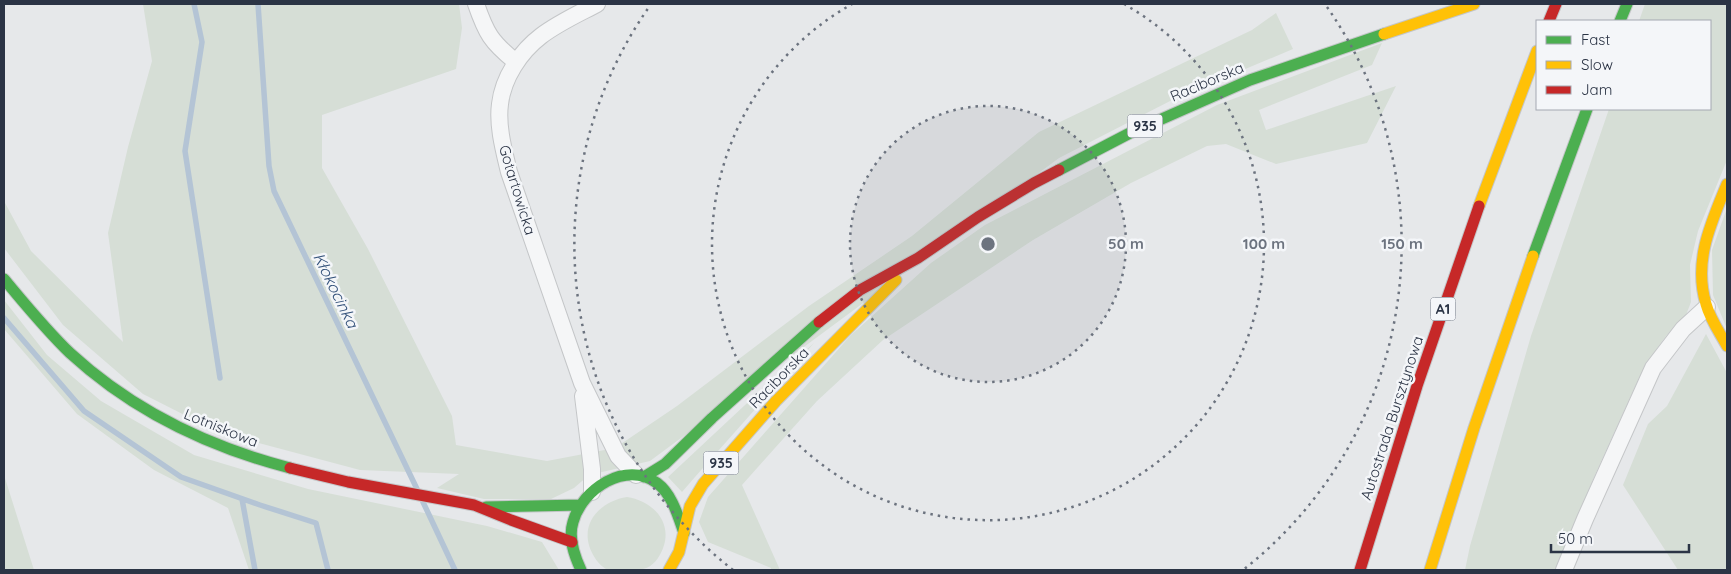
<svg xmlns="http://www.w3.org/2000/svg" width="1731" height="574" font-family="Quicksand,sans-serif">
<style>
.green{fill:#d6ded6}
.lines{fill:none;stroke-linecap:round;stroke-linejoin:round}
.stream{stroke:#b4c4d5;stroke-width:5.5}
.street-casing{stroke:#c4c6c8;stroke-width:18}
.fast-casing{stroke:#c4c6c8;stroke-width:13}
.slow-casing{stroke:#c4c6c8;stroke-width:13}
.jam-casing{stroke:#c4c6c8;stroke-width:13}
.street{stroke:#f5f6f7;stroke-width:16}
.fast{stroke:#4caf50;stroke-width:11}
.slow{stroke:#ffc107;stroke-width:11}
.jam{stroke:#c62828;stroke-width:11}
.ring{fill:none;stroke:#6c737f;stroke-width:2.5;stroke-dasharray:2.5 5}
.labels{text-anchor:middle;stroke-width:5;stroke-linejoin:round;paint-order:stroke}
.shield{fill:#f4f6f9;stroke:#676e7b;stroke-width:1}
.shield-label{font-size:14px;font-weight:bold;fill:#2b3445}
.street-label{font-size:15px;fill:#2b3445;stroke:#f4f6f9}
.water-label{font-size:16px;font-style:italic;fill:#34527a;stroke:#f4f6f9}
.centre{fill:#6c737f;stroke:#f4f6f9;stroke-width:2.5}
.ring-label{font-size:15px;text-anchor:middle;font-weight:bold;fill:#6c737f;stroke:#f4f6f9;stroke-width:5;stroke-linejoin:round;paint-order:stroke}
</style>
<rect width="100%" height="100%" fill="#e6e8ea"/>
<path class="green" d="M143,4h316l3,24 -6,41 -134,46v53l46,81 84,167 4,29 91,16 68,-13 62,-42 132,-100 103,-70 127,-104 213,-102 24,-17 17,36 -119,50 -115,59 -409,303 -61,14 -15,13 -23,11h-67l-47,-11 22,-14 -99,-4 -142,-38 -75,-38 -80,-69 -59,-77v-47l27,50 92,91 -15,-109 20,-86 24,-86z
M1645,4h82v156l-29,71 -8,34 1,37 -5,13 -20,21 -15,21 -12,21 -44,97 -40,95h-90l5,-24 61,-210 78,-227h101v-88h-71z
M1382,43l-10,22 -113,45 7,20 130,-44 -29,57 -91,21 -50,-20 -19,2 -76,37 -98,57 -150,100 -66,61 -75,84 38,85h-9v-2l-63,-26 -9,-20 9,-25 142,-161 81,-73 54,-38 232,-120z
M1727,208v121l-14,-34 -1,-45z
M4,300l43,55 54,46 93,54 114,34 179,37 55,16 17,28h-310l-21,-62 -74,-38 -77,-56 -73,-85z
M1706,334l21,39v197h-49l-55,-85 25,-61 19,-18z
M814,343l-119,134 -13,15 -14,-15 92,-86z
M4,475l30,95h-30z
M627,497c31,5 50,32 31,61 -7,10 -14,12 -25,12 -8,0 -17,2 -24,0 -5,-1 -11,-7 -14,-12 -19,-29 1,-56 32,-61z"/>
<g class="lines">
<path class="stream" d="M194,4l8,38 -17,109 35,227
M258,4l11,162 5,25 143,298
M4,318l80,93 97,66 79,28 56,18 12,47
M242,499l13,71
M423,502l32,68"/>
<g class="street-casing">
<path id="street" d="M476,4c10,29 15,38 40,58
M597,4c-19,10 -39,19 -56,32 -21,16 -38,42 -41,68 -3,22 4,47 9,68l73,211 36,73 18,19
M583,396l9,73v23
M1564,570l21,-51 68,-151 30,-39 24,-22"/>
</g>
<g class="fast-casing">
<path id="fast" d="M1620,21l7,-17
M1059,170l71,-37 120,-53 134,-46
M1533,256l54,-147
M4,279c21,25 42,51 66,74 62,57 139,94 220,115
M644,477l21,-13 47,-46 107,-96
M486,507l95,-2
M581,570c-7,-15 -13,-32 -8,-48 9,-33 53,-62 84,-39 15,11 21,33 27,50"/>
</g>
<g class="slow-casing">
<path id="slow" d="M1384,34l90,-30
M1727,184c-16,39 -34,77 -21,120 4,15 14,29 21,42
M1479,206l58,-155
M669,570l10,-18 11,-46 13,-22 73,-83 120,-121
M1430,570l44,-142 59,-172"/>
</g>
<g class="jam-casing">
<path id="jam" d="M1549,21l7,-17
M819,322l41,-32 58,-32 60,-41 56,-34 25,-13
M290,468l58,14 126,23 37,15 61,22
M1360,570l57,-184 62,-180"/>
</g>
<use href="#street" class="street"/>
<use href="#fast" class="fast"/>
<use href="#slow" class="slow"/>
<use href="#jam" class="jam"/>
</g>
<circle cx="988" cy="244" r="138" fill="#6c737f" fill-opacity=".12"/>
<g class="ring">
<circle cx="988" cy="244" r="138"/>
<path d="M1124 4A276 276 0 1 1 852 4"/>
<path d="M733 570A414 414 0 0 1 649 7M1327 7A414 414 0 0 1 1243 570"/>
</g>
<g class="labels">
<g class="shield">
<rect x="1127.5" y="114.5" width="35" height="23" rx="4"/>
<rect x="1430.5" y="297.5" width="25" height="23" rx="4"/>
<rect x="703.5" y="451.5" width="35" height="23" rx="4"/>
</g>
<g class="shield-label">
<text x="1145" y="131">935</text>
<text x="1443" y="314">A1</text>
<text x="721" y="468">935</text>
</g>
<g class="street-label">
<text transform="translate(1207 82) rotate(-23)" y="5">Raciborska</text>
<text transform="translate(517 190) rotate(73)" y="5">Gotartowicka</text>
<text transform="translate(779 378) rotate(-46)" y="5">Raciborska</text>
<text transform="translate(1392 418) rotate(-72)" y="5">Autostrada Bursztynowa</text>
<text transform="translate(221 428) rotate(22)" y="5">Lotniskowa</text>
</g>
<g class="water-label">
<text transform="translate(336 290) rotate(64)" y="6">Kłokocinka</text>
</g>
</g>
<circle cx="988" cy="244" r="8" class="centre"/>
<g class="ring-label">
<text x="1126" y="249">50 m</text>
<text x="1264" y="249">100 m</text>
<text x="1402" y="249">150 m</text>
</g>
<rect width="1731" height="574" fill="none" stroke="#2b3445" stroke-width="10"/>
<rect x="1536" y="20" width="175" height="90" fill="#f4f6f9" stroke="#a4a8b1"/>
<rect x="1546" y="36" width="25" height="8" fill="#4caf50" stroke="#a4a8b1"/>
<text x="1581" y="45" font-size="15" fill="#2b3445">Fast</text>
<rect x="1546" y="61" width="25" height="8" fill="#ffc107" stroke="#a4a8b1"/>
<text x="1581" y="70" font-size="15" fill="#2b3445">Slow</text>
<rect x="1546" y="86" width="25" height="8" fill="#c62828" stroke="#a4a8b1"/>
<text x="1581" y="95" font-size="15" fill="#2b3445">Jam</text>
<path d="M1551 544v8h138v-8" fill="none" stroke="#2b3445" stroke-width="2.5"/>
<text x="1558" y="544" font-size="15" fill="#2b3445" stroke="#f4f6f9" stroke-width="4" paint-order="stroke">50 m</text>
</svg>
